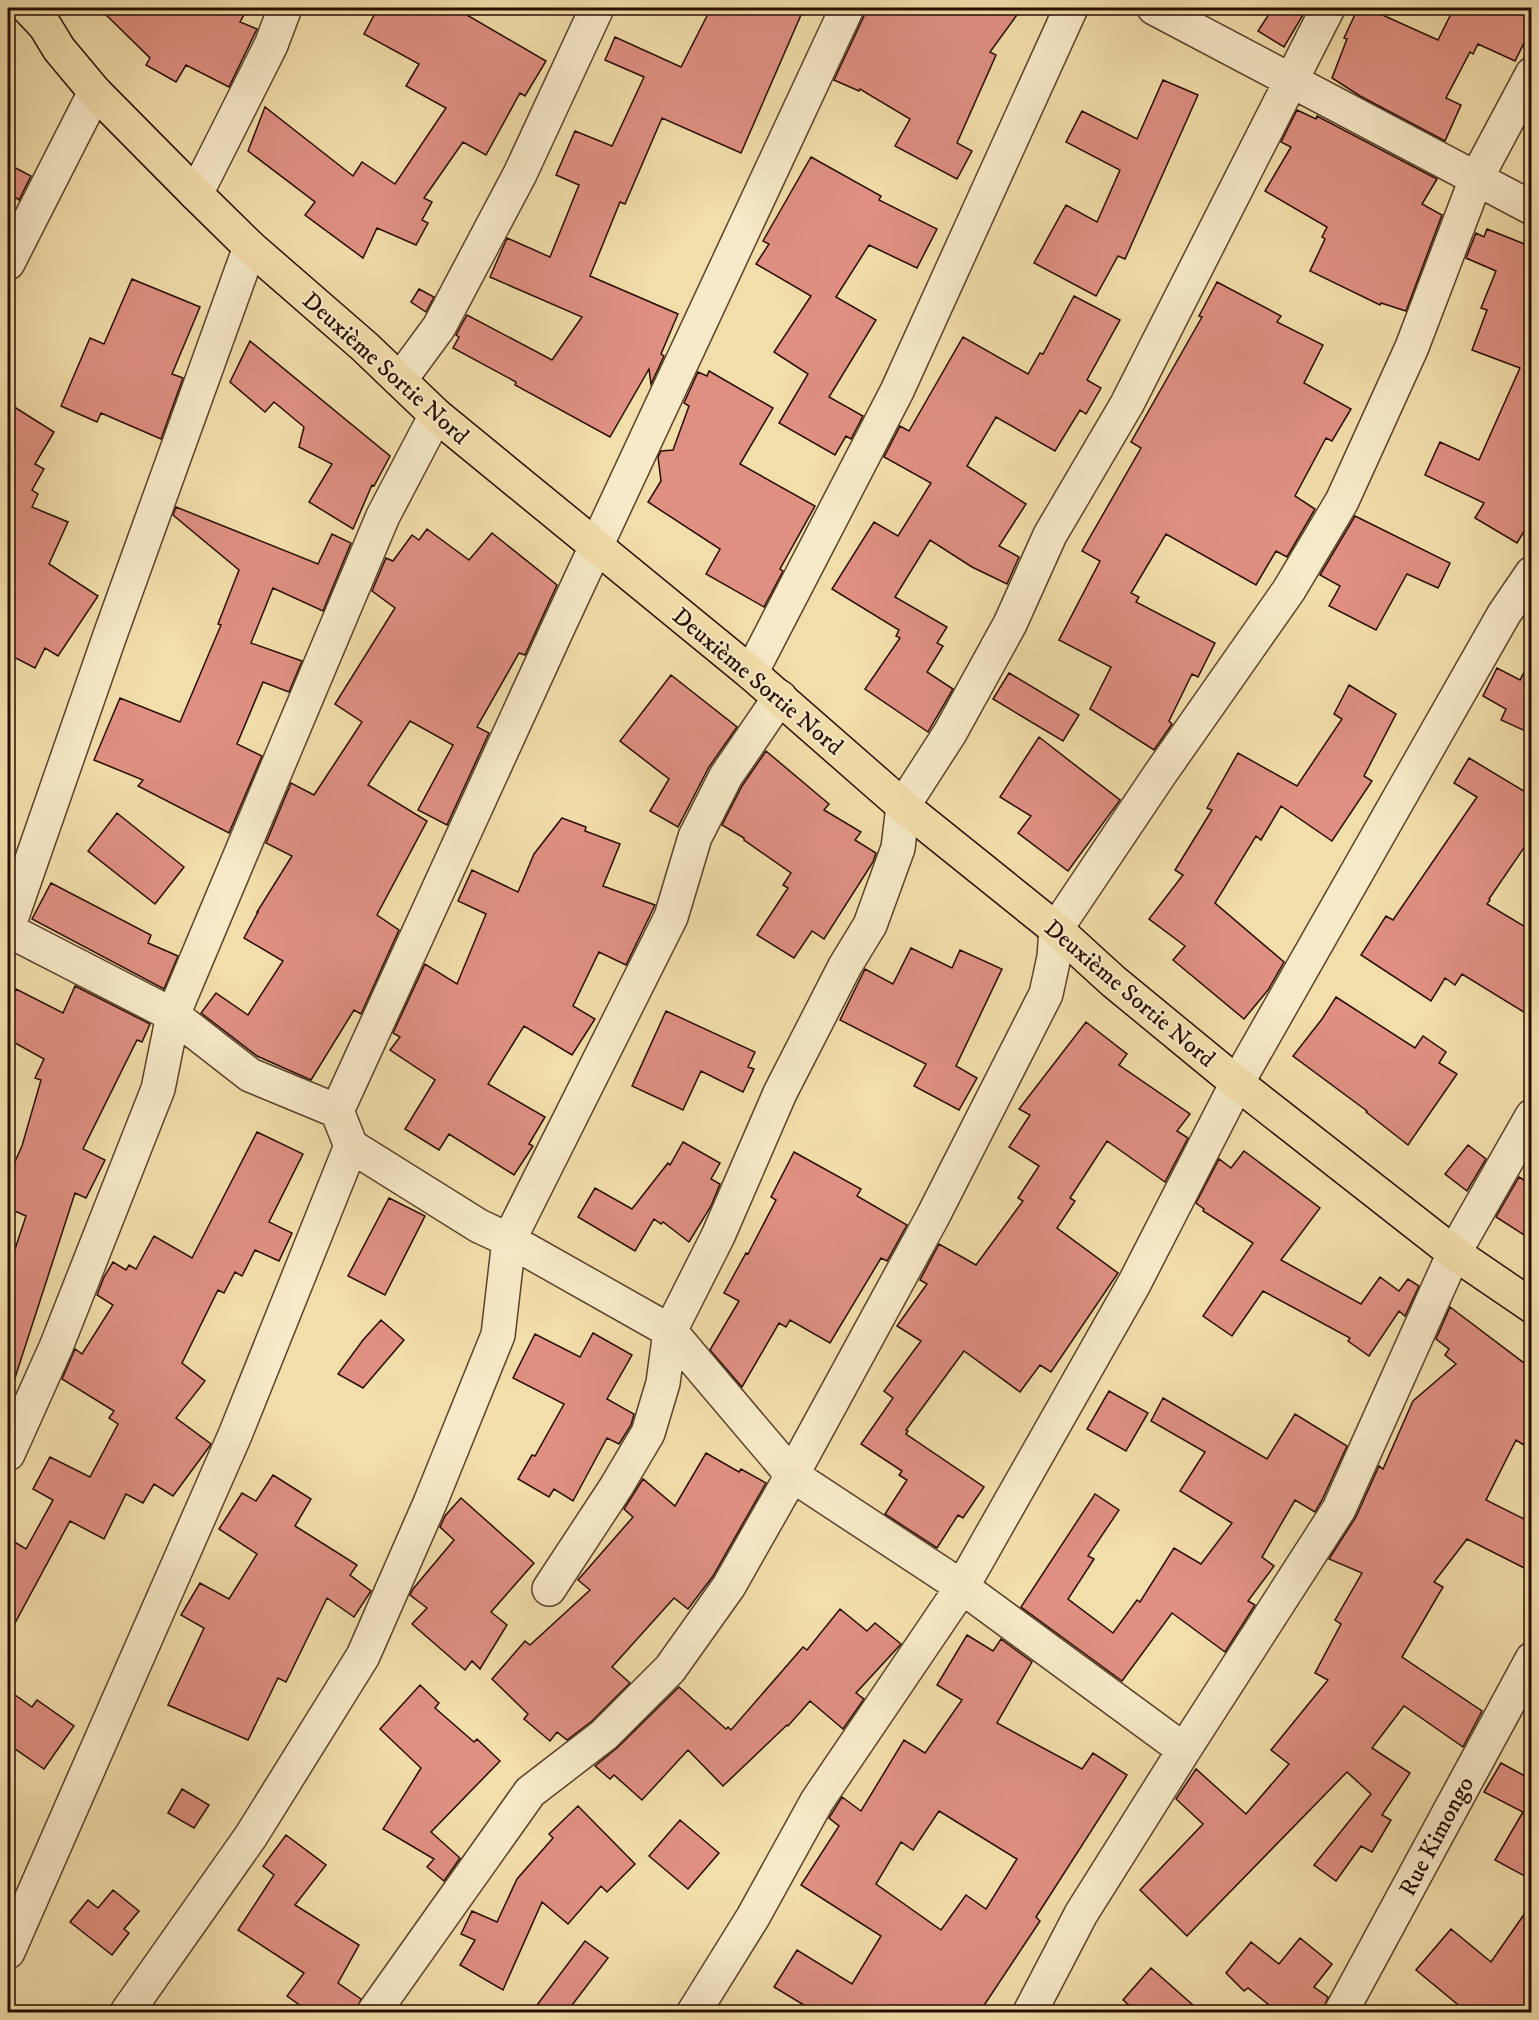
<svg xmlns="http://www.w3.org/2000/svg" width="1539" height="2020" font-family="'IM FELL DW Pica',serif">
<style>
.building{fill:#df9082;stroke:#290d00;stroke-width:1.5;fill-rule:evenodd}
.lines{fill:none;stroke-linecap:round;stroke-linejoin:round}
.minor-casing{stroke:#5b412b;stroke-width:36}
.primary-casing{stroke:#290d00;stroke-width:36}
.minor{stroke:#f7eac8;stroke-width:33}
.primary{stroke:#f2deab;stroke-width:33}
.labels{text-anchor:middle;stroke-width:4.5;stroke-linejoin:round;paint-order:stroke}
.street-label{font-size:24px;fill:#290d00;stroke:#f7eac8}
</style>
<rect width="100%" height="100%" fill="#f2deab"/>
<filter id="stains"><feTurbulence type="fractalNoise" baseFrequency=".00333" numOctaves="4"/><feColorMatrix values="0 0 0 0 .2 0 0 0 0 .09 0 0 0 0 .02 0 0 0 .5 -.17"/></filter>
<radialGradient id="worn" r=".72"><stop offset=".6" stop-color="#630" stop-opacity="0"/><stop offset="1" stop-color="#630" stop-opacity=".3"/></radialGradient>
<path class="building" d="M99,8h149l-8,14 17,7 -28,58 -43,-22 -10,17 -30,-17 4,-7z
M378,8h77l91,53 -21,35 -5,-3 -34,62 -23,-13 -39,56 8,4 -10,18 6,3 -12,22 -39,-17 -14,30 -58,-43 10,-13 -67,-51 17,-44 88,69 9,-14 33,22 51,-76 -40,-22 13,-22 -55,-30z
M711,8h93l-63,145 -79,-35 -37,86 -5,-2 -30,74 88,38 -17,40 3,2 -13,28 -2,-15 -39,68 -95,-52 1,-3 -63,-34 6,-11 -3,-2 11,-20 85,45 30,-43 -92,-40 14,-32 3,-7 43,19 29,-72 -23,-10 19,-44 37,15 32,-69 -39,-17 10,-23 66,30z
M866,8h156l-32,44 6,3 -39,88 15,8 -15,28 -62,-33 15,-27 -50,-30 -1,2 -25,-11 30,-64z
M1273,8h34l-23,39 -26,-16z
M1358,8h9l71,32 16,-32h78v19l-17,34 -37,-17 -5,10 -3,-2 -24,46 15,7 -16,36 -85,-45 -28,-18 15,-39 -3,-1z
M1163,80l35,15 -73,164 -7,-3 -22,40 -62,-33 32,-58 31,17 23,-52 -54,-28 16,-31 55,28z
M1297,110l19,9 1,-3 120,63 -15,25 20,11 -36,96 -25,-8 -1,2 -70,-34 15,-32 -3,-2 5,-10 -62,-36 26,-44 -10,-5z
M811,157l70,39 -2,4 58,29 -20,39 -48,-23 -33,52 40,23 -47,77 34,19 -12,23 -5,-3 -11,19 -56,-32 29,-49 -34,-22 37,-56 -55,-32 13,-20 -6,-3z
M8,164l23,12 -12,24 -11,-9z
M1487,229l45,18v271l-15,25 -42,-25 9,-15 -59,-28 15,-33 39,18 41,-92 -48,-18 15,-40 -6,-2 15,-37 -30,-13 10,-25 8,4z
M132,279l68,28 -28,67 11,4 -22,61 -60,-26 -4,9 -36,-16 29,-68 14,6z
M1217,282l64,34 -4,6 46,23 -19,38 47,26 -19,32 -6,-3 -31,58 20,13 -28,48 -11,-6 -20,34 -90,-51 -35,59 8,4 -3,5 79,41 -17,34 -6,-3 -23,47 3,3 -18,26 -64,-41 21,-42 -52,-27 41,-79 -18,-10 59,-103 -10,-6 71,-125 -3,-1z
M419,289l15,8 -8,15 -15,-10z
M1074,296l46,24 -33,60 14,8 -15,26 -6,-4 -25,41 -59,-34 -29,49 59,38 -27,42 20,11 -12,27 -35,-17 -42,-27 -35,57 52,30 -10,16 6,3 -16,26 26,17 -25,43 -63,-43 35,-51 -4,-2 3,-6 -67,-41 42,-67 24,14 33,-53 -47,-26 16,-31 9,5 54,-94 65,37 12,-21 3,1z
M250,341l140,115 -16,30 -2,-1 -19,44 -44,-27 23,-38 -33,-17 5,-20 -30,-25 -9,10 -35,-30z
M709,371l64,37 -33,56 75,42 -35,63 3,2 -19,36 -58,-33 14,-25 -72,-47 13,-21 -3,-24 3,-6 12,-1 16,-44 -5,-3 14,-31 9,4z
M8,403l46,29 -19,32 9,5 -12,21 6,4 -6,13 36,15 -19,42 49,32 -40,60 -13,-8 -10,20 -27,-14z
M176,507l142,57 14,-30 19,9 -28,68 -50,-23 -22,55 51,18 -13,31 -26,-10 -26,62 25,12 -33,77 -91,-47 5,-6 -49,-20 26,-62 60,24 41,-97 -3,-1 21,-54 -66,-55z
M1355,516l95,47 -12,25 -31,-14 -31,56 -47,-24 11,-20 -20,-11z
M427,529l42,31 23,-27 65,52 -32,70 -6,-2 -42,74 12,6 -42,92 -29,-15 35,-65 -43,-24 -42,64 59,36 -50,94 22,15 -38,84 -7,-4 -43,70 -54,-24 -56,-43 15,-20 32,22 35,-54 -39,-23 14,-26h-1l35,-56 -26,-13 25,-60 23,12 48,-73 -27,-18 60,-96 -23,-17 14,-33 7,3 19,-26 7,5z
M1532,657v77l-31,-14 5,-11 -23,-13 14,-28 23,12z
M1009,673l70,42 -16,26 -70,-42z
M671,675l66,52 -28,40 -31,60 -28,-16 19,-32 -49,-38z
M1349,685l47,29 -32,62 8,5 -40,60 -51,-35 -20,34 -5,-4 -41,67 69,59 -16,28 -24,29 -71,-59 12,-14 -36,-27 34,-44 -8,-5 37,-60 -5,-2 31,-55 59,33 45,-67 -8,-5z
M1039,737l81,63 -52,71 -50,-38 13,-17 -31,-19z
M766,751l63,53 -5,6 37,22 -6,8 21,13 -3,9 -49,77 -12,-8 -18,27 -37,-23 31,-47 -5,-3 8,-12 -47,-33v-2l-22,-13 20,-39z
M1469,758l63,38v40l-43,63 1,1 -3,4 45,27v86l-70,-43 -7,11 -10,-7 -14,23 -70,-46 25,-39 7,4 84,-123 -23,-14z
M117,813l67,54 -29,37 -67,-53z
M562,818l24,9 -1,4 35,13 -17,42 52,19 -29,60 -27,-13 -26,54 22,13 -23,36 -48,-29 -36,58 57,33 -16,27 4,2 -19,29 -65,-41 -10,16 -34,-21 30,-49 -45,-30 10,-13 -7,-4 32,-69 32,20 29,-70 -28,-13 14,-31 46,22 16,-38z
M51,883l100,52 -3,8 30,13 -14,33 -132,-70z
M911,948l41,20 8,-18 42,19 -46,97 21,12 -18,32 -45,-24 12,-22 -86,-44 25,-51 28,15z
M75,986l75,38 -8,18 -5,-2 -54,109 22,11 -19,38 -11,-5 -62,191 -5,-1v-113l18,-54 -18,-8v-31l14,-31 19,-66 -6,-2 9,-19 -36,-20v-34l8,-16 47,24z
M1336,997l79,51 8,-12 23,16 -7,11 18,11 -49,71 -42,-33 1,-1 -74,-55 29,-37z
M666,1011l89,41 -7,15 6,2 -11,23 -42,-21 -18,39 -51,-24z
M1086,1022l41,32 -8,11 71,49 -13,17 11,7 -23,44 -58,-41 -37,57 5,3 -18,27 61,45 -67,99 -11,-7 -20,27 -56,-41 -58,79 2,1 -2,3 78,53 -21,31 -5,-3 -21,33 -52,-34 22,-34 -8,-5 3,-4 -41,-27 32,-46 -9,-7 37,-50 -24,-15 30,-42 -7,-4 19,-36 37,21 47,-64 -5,-3 21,-32 -30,-19 21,-32 -11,-6z
M257,1132l46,22 -34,68 23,11 -13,28 -24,-11 -13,26 -7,-4 -11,21 -6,-3 -36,73 23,18 -29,37 35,26 -2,3 -36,49 -19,-12 -11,19 -17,-9 -22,45 -34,-18 -62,115v-98l18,11 27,-49 -20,-11 17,-32 40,20 28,-53 -9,-6 5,-7 -52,-32 13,-30 7,5 31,-49 -16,-10 7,-18 9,-15 13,8 3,-5 7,4 18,-33 38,22z
M683,1142l37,21 -9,16 9,5 -9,22 -22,36 -26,-20 -2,2 -7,-5 -19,32 -57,-34 17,-29 37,21 36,-46 2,2z
M1468,1145l18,14 -19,32 -22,-17z
M1244,1151l76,57 -39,52 80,44 19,-27 19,14 9,-12 11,7 -14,30 -6,-5 -30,45 -21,-15 2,-3 -87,-47 -31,45 -29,-20 50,-73 -50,-32 1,-2 -8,-6 23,-44 12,9z
M794,1152l67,37 -4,7 50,29 -20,36 -6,-3 -51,85 -40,-23 -4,7 -7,-4 -37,64 -32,-37 29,-49 -15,-8 22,-40 2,1 28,-54 -5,-3z
M1519,1177l13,8v55l-36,-23z
M389,1198l36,18 -40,79 -37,-19z
M1450,1307l82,62v81l-16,-10 -30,60 46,23v49l-65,-33 -33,43 9,5 -41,70 80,54 -19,36 -59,-41 -32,42 38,25 -28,42 9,5 -19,32 -11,-6 -25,35 -22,-16 57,-71 -24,-22 -160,164 -47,-46 63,-66 -27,-25 20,-30 50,45 43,-50 -18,-14 57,-70 -13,-7 26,-49 -6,-4 27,-47 -33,-14 27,-42 23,-51 4,3 30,-68 43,-37 -11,-9 4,-6 -13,-10z
M381,1320l23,20 -41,48 -25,-14 25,-34z
M593,1333l39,22 -25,44 27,15 -3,11 -12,19 -12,-6 -34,63 -19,-12 -5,8 -31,-18 14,-24 3,1 29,-52 -51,-26 22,-44 45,23z
M1109,1391l39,22 -22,38 -39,-22z
M1163,1398l104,61 28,-45 52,32 -25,54 -7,12 -20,-12 -33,57 12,9 -26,35 7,4 -30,47 -53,-39 -50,68 -101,-74 74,-113 24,16 -31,46 6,3 -26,40 45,34 24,-33 3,2 34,-54 27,16 31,-41 -52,-32 25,-39 -54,-31z
M706,1453l33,19 2,-3 25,14 -53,93 -25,33 -14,-11 -62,69 18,16 -38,38 -25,19 -10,-8 -7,9 -26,-22 4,-5 -36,-35 33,-38 5,4 60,-55 -12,-10 55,-63 -9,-8 19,-30 32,27z
M273,1475l38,24 -16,27 62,39 -7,10 21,16 -17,26 -27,-19 -41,84 -8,-4 -30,62 -80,-35 36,-77 -23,-13 19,-32 29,16 28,-45 -38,-25 23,-36 14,8z
M461,1498l73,65 -43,49 16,13 -27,44 -8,-8 -7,9 -53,-46 15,-16 -17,-13 3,-6 41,-49 -14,-13 5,-11z
M840,1609l27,22 8,-8 26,21 -45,49 8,6 -21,30 -33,-28 -22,25 -1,-1 -64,61 -35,-36 -46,50 -28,-25 -4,4 -15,-13 22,-18 62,-61 47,42 2,-2 3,3 72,-83 4,3z
M967,1635l26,16 8,-12 31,23 -35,61 85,46 11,-16 34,22 -91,142 4,4 -61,92h-162l-43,-26 23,-37 55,34 29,-48 -80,-51 38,-59 -10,-8 13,-21 19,14 43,-71 21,13 37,-53 -25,-15zM939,1811l78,48 -31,50 -20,-14 -25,35 -65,-46 25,-42 12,8z
M420,1685l19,18 -4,5 39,34 3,-3 23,22 -69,71 29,26 -16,23 -17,-14 7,-8 -51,-30 38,-61 -41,-39z
M8,1690l24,17 5,-7 37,26 -30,43 -36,-25z
M1501,1763l31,17v100l-37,-20 28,-48 -39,-20z
M182,1789l27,16 -15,23 -26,-15z
M578,1806l57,58 -28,28 -6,-6 -33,38 -26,-22 -39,88 -43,-25 15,-25 -14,-6 11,-23 25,11 20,-43 36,-41 -4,-4z
M680,1820l39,33 -31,36 -39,-33z
M286,1835l40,30 -31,40 64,40 -21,38 23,16 -5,14h-45l-24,-17 17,-23 -66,-43 36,-55 -11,-9z
M113,1890l26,21 -15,18 5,4 -17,22 -42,-33 18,-22 10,8z
M1532,1903v110h-64l-52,-43 35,-41 40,33z
M1300,1938l32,26 -18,23 14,10 -6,16h-43l-31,-25 -4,3 -18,-18 25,-31 28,22z
M585,1941l23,17 -42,55h-35z
M1151,1968l51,45h-64l-15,-13z"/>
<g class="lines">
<g class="minor-casing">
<path id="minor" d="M1154,8l378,200
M196,194l75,-149 14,-37
M8,263l87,-171
M400,380l39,-53 81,-153 77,-166
M751,673l146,-282 174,-383
M8,928l101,-290 141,-391
M8,930l165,85 77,60 87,36 14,35 128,80 30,14 161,91 122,144 170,112 222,163
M337,1111l220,-481 290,-622
M8,1454l48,-107 102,-258 15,-74 210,-499 53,-101
M549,1589l67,-102 32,-54 15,-50 7,-52 48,-95 62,-143 65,-127 25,-41 28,-77 5,-42 47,-73 60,-109 40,-89 77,-131 201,-396
M8,1952l227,-517 116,-289
M127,2012l124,-176 112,-180 67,-153 68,-168 11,-95 162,-323 24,-80 31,-61 54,-79
M374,2012l156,-220 74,-57 66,-66 59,-83 63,-111 140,-257 114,-224 8,-37 2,-28 104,-155 129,-184 53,-89 70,-154 64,-168 56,-105
M694,2012l59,-95 64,-116 145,-214 172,-303 103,-201 267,-469 28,-41
M1030,2012l51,-98 103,-164 155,-241 115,-256 78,-137
M1341,2012l191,-353"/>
</g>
<g class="primary-casing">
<path id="primary" d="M28,8l17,18 14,23 36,43 101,102 54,53 115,100 71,68 315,258 152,133 153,123 57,52 124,102 217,170 78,53"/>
</g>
<use href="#minor" class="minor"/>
<use href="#primary" class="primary"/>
</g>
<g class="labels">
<g class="street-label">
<text transform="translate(386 368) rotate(42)" y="8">Deuxième Sortie Nord</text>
<text transform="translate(758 681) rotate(40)" y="8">Deuxième Sortie Nord</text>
<text transform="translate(1130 993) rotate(40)" y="8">Deuxième Sortie Nord</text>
<text transform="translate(1436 1836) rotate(-62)" y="8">Rue Kimongo</text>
</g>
</g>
<rect width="1539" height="2020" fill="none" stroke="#f2deab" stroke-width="30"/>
<rect x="9" y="9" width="1521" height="2002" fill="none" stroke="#290d00" stroke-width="3"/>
<rect x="15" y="15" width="1509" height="1990" fill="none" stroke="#290d00" stroke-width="1.5"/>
<rect width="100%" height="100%" filter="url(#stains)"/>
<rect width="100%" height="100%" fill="url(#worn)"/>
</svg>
